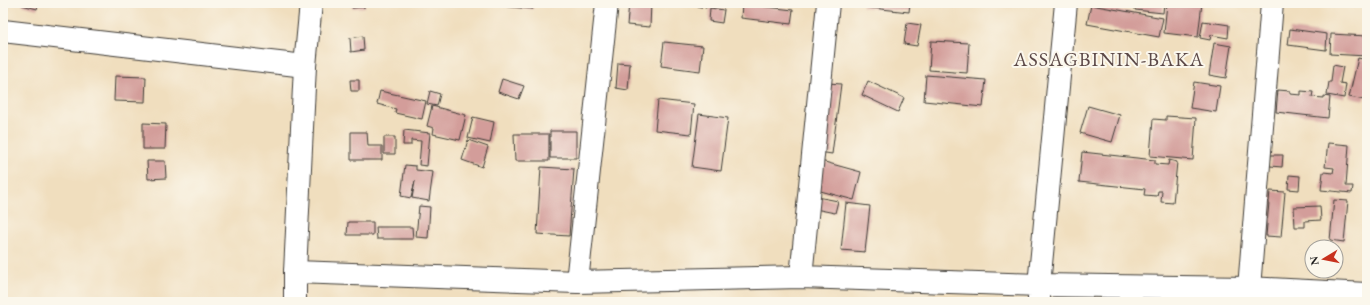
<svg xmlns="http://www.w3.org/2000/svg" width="1370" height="305" font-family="'EB Garamond',serif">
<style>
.building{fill:#d39d9a}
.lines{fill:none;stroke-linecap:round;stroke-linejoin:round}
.minor-casing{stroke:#3c3934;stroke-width:24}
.tertiary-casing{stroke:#3c3934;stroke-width:24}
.minor{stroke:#fff;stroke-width:22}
.tertiary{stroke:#fff;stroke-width:22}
.labels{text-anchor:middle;stroke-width:4;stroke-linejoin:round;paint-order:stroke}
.quarter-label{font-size:20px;letter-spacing:1px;fill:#5c4948;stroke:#fbf7ec}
</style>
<rect width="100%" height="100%" fill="#fbf7ec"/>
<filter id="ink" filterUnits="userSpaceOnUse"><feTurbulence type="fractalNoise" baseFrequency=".025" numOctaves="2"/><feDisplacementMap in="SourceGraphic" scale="8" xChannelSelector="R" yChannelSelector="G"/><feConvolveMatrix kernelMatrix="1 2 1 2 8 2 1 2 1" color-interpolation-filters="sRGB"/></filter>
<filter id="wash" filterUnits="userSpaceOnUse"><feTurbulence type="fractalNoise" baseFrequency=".012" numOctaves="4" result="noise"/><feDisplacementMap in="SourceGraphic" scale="16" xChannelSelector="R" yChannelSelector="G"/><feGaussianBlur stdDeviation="0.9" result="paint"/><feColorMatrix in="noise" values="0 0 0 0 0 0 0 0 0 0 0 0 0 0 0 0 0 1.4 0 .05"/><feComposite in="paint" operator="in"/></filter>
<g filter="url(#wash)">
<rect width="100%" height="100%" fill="#f0debe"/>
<g id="blocks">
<path class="building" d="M23,3h16l-2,6 -15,-4z
M352,3h13v4l-13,1z
M480,3h53v6l-54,-5z
M629,3h22l-1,24 -23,-2z
M681,3h26l-1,5z
M863,3h47l-1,9 -46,-5z
M1136,3h28l-1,10 -28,-3z
M1167,3h35l-4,34 -34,-4z
M742,4l51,6 -2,14 -50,-6z
M1091,5l72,13 -4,19 -72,-13z
M710,8l14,2 -2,13 -13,-2z
M1203,21l26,4 -1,13 -17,-3 -1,5 -10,-2z
M907,23l14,2 -4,21 -13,-2z
M1290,29l37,5 -1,16 -38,-5z
M1331,34l36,2v20l-37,-2z
M363,36l1,14 -13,2 -1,-14z
M931,41l38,2 -2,30 -38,-3z
M664,42l39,4 -3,25 -39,-5z
M1214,43l17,3 -5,32 -17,-3z
M1358,58l9,2v29l-2,11 -16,-3z
M618,63l12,1 -2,26 -12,-2z
M1333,65l10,2 -3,16 6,1 -2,14 -17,-3 2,-13h2z
M926,75l60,5 -3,27 -59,-6z
M115,76l31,1 -1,25 -31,-1z
M502,79l22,7 -5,13 -21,-7z
M350,80h9v11h-8z
M868,81l36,17 -6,14 -36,-17z
M1194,82l26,4 -4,26 -26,-4z
M828,83l13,1 -9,70 -13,-2z
M1278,90l12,1v3l11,1v-4l12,1 -1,5 12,1v-2l6,1 -2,21 -52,-6z
M380,91l46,10 -4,18 -27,-6 1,-4 -19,-5z
M430,91l10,3 -3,12 -10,-2z
M658,100l36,4 -3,30 -36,-4z
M432,106l34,9 -6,25 -27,-6 1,-6 -7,-2z
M1088,106l32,9 -8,27 -32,-9z
M699,114l29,4 -7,53 -29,-4z
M1166,116l30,2 -3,42 -43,-4 3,-37 13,1z
M473,117l21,5 -4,21 -22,-5z
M143,123l23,1 -1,25h-22z
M404,130l26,3 -3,33 -8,-1 2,-24 -10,-1v5h-8z
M550,131h26v27h-26z
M351,132h16l1,14h14v14h-31z
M514,134h35v27h-34z
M384,137h11v17h-11z
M468,140l20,7 -6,20 -20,-7z
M1328,143l21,2 -3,41h7l-1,7 -31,-3 2,-18 10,1 1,-5 -9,-1z
M1082,152l73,8v4l13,1 1,-5 8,2 -4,41 -12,-1 1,-11h-4l-1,5 -13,-1 1,-6 -66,-7z
M1271,155h12l-1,12 -12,-1z
M147,161h18l1,17 -18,1z
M821,161l40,11 -7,28 -41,-11z
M405,165l11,1v4l17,2 -4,29 -17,-3 3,-17 -4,17 -10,-2z
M541,167l33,2 -5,67 -32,-2z
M1289,175l11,1 -1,14 -11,-1z
M1270,191l15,1 -4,45 -15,-1z
M812,196l26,5 -3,12 -25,-5z
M1334,200l14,1 -4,41 -14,-2z
M846,203l24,3 -5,46 -24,-2z
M419,206l11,1 -2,31 -12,-1z
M1320,206l1,14 -16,1v6h-10l-1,-20z
M348,222h25v13h-26z
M376,227h36l1,12h-36z"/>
</g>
</g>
<g filter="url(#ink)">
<use href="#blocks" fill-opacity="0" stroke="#3c3934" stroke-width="1"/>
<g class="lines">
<g class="minor-casing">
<path id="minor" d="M3,31l302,35
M295,272l282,10 224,-5 238,8 210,3 118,6
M801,277l27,-274
M577,282l30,-279
M1039,302v-17l27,-282
M1250,302l-1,-14 23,-285"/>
</g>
<g class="tertiary-casing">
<path id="tertiary" d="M295,302v-30l10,-206 6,-63"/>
</g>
<use href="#minor" class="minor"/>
<use href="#tertiary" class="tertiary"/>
</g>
</g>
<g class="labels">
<g class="quarter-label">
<text x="1109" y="66">ASSAGBININ-BAKA</text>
</g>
</g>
<rect width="1370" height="305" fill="none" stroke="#fbf7ec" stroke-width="16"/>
<g transform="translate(1324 259) rotate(260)"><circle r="19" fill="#fbf7ec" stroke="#a29f99"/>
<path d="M0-3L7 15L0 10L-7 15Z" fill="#c8321e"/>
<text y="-6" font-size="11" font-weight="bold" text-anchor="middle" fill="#1c1c1c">N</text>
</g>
</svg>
